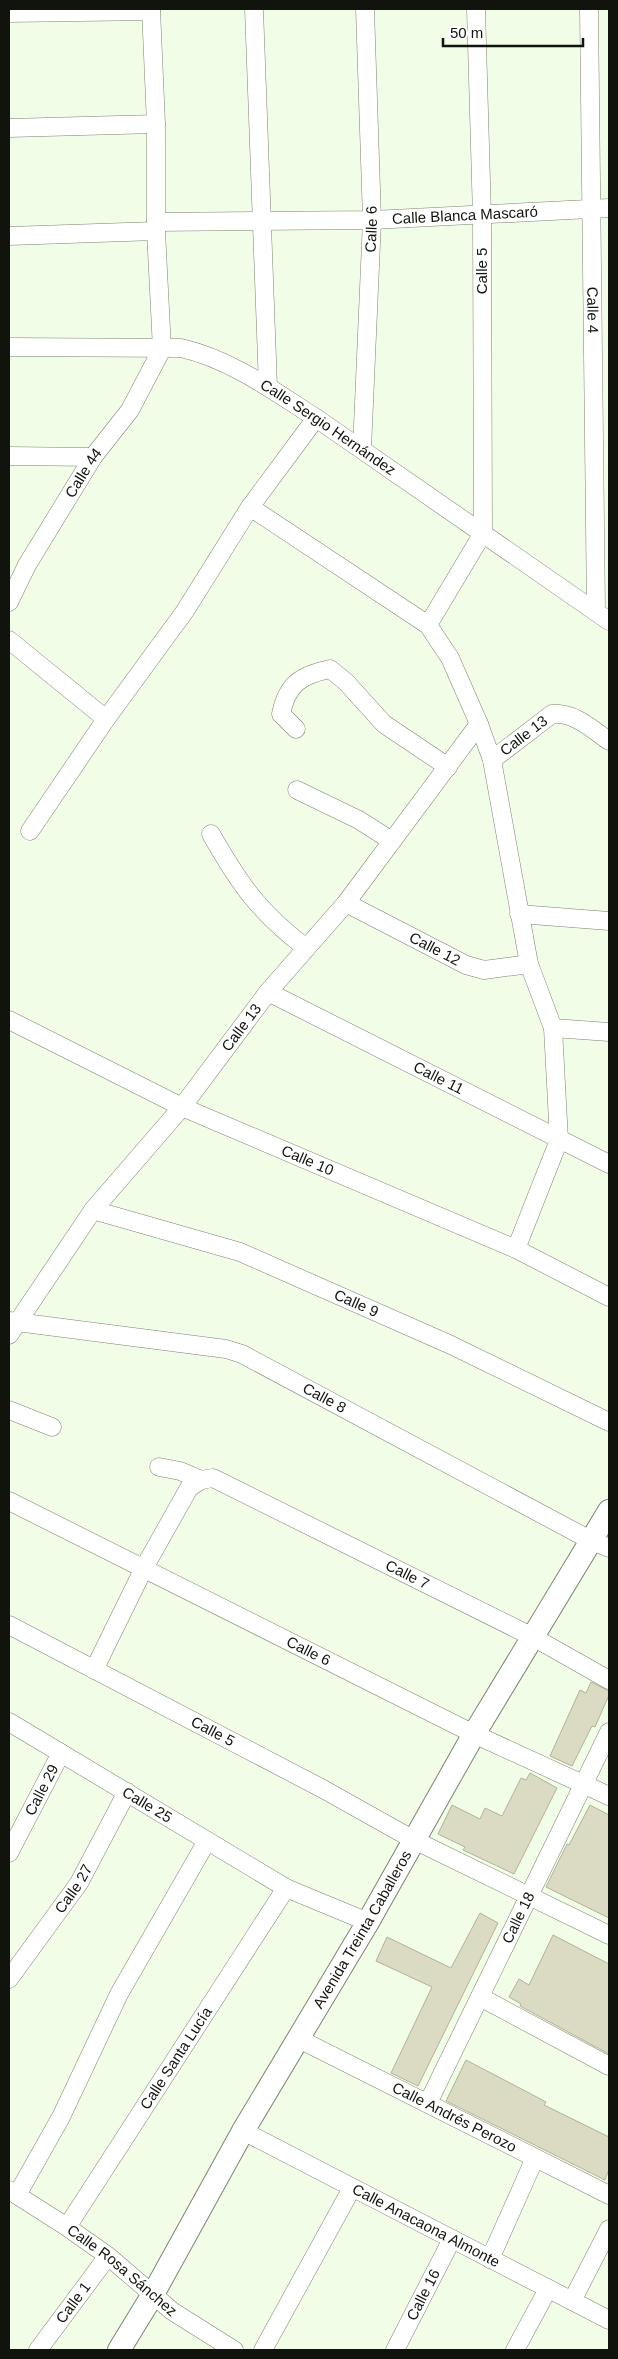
<svg xmlns="http://www.w3.org/2000/svg" width="618" height="2359" font-family="Helvetica,sans-serif">
<style>
.building{fill:#dbdbc3;stroke:#b1b29a}
.lines{fill:none;stroke-linecap:round;stroke-linejoin:round}
.minor-casing{stroke:#7b8571;stroke-width:19}
.tertiary-casing{stroke:#7b8571;stroke-width:24}
.minor{stroke:#fff;stroke-width:18}
.tertiary{stroke:#fff;stroke-width:22}
.labels{text-anchor:middle;stroke-width:4;stroke-linejoin:round;paint-order:stroke}
.street-label{font-size:15px;fill:#10140c;stroke:#fff}
</style>
<rect width="100%" height="100%" fill="#f1fde6"/>
<path class="building" d="M591,1682l18,9v4l-14,32 -3,-1 -20,40 -22,-10 30,-66 6,3z
M530,1773l27,15 -43,86 -51,-24 2,-3 -27,-13 14,-29 28,14 5,-11 17,8 19,-38 5,2z
M590,1805l19,10v103l-63,-31 21,-43 2,1z
M480,1913l18,10 -80,163 -27,-13 41,-86 -56,-26 11,-24 64,31z
M553,1935l56,29v90l-89,-48 1,-2 -12,-7 10,-18 10,6z
M466,2060l65,34 15,8 -2,3 65,32v32l-4,11 -159,-79z"/>
<g class="lines">
<g class="minor-casing">
<g id="minor">
<path d="M254,9l14,378"/>
<path id="s1" d="M589,9l7,602"/>
<path d="M9,13l142,-2"/>
<path d="M9,128l147,-4"/>
<path id="s2" d="M156,222l216,-2 237,-12"/>
<path d="M9,236l147,-5"/>
<path id="s3" d="M9,347l172,1c49,11 93,43 135,70l293,203"/>
<path id="s4" d="M362,449l10,-229 -7,-211"/>
<path d="M9,456l84,1"/>
<path d="M250,507l178,118 22,33 29,66 13,36 37,204 24,64 6,112 -43,109"/>
<path id="s5" d="M9,602l18,-37 66,-108 37,-47 32,-61 -6,-118v-107l-5,-115"/>
<path d="M428,625l55,-92 -1,-317 -6,-207"/>
<path d="M9,640l97,79"/>
<path d="M296,729l-15,-15c6,-30 20,-39 49,-45l16,13 38,42 64,43"/>
<path id="s6" d="M492,760l60,-46c22,-2 40,15 57,27"/>
<path d="M297,790l62,30 33,21"/>
<path d="M30,831l76,-112 79,-108 65,-104 66,-89"/>
<path d="M211,834c29,51 48,78 95,114"/>
<path id="s7" d="M346,903l120,62 18,5 45,-6"/>
<path d="M519,914l90,7"/>
<path id="s8" d="M268,992l341,172"/>
<path id="s9" d="M9,1020l173,87 334,142 93,48"/>
<path d="M553,1028l56,4"/>
<path id="s10" d="M93,1210l147,42 211,93 158,77"/>
<path id="s11" d="M9,1321l217,28 16,5 350,187 17,7"/>
<path id="s12" d="M9,1335l84,-125 89,-103 86,-115 78,-89 133,-179"/>
<path d="M9,1410l43,17"/>
<path d="M159,1467l21,4 21,9"/>
<path id="s13" d="M9,1501l465,233 135,62"/>
<path id="s14" d="M9,1625l314,164 91,51 195,95"/>
<path id="s15" d="M94,1670l50,-102 45,-80 12,-8 12,-2 320,159 76,43"/>
<path id="s16" d="M9,1722l277,166 82,34"/>
<path id="s17" d="M9,1853l52,-100"/>
<path id="s18" d="M9,1979l70,-96 48,-91"/>
<path d="M480,1997l129,69"/>
<path id="s19" d="M299,2039l310,156"/>
<path id="s20" d="M428,2103l181,-371"/>
<path id="s21" d="M243,2131l366,189"/>
<path id="s22" d="M9,2190l58,37 41,29 64,55 62,39"/>
<path d="M17,2195l44,-78 58,-123 88,-153"/>
<path id="s23" d="M67,2227l219,-339"/>
<path d="M490,2259l45,-101"/>
<path d="M572,2301l37,-72"/>
<path id="s24" d="M38,2350l70,-94"/>
<path d="M263,2350l89,-162"/>
<path id="s25" d="M395,2350l57,-111"/>
<path d="M515,2350l33,-61"/>
</g>
</g>
<g class="tertiary-casing">
<g id="tertiary">
<path id="s26" d="M119,2350l33,-54 91,-165 125,-209 106,-188 135,-223"/>
</g>
</g>
<use href="#minor" class="minor"/>
<use href="#tertiary" class="tertiary"/>
</g>
<g class="labels">
<g class="street-label">
<text dy="5" stroke="none"><textPath href="#s2" startOffset="309">Calle Blanca Mascaró</textPath></text>
<text dy="5" stroke="none"><textPath href="#s4" startOffset="220">Calle 6</textPath></text>
<text transform="translate(482 271) rotate(-90)" y="5">Calle 5</text>
<text dy="5" stroke="none"><textPath href="#s1" startOffset="301">Calle 4</textPath></text>
<text dy="5" stroke="none"><textPath href="#s3" startOffset="340">Calle Sergio Hernández</textPath></text>
<text dy="5" stroke="none"><textPath href="#s5" startOffset="149">Calle 44</textPath></text>
<text dy="5" stroke="none"><textPath href="#s6" startOffset="40">Calle 13</textPath></text>
<text dy="5" stroke="none"><textPath href="#s7" startOffset="100">Calle 12</textPath></text>
<text dy="5" stroke="none"><textPath href="#s12" startOffset="386">Calle 13</textPath></text>
<text dy="5" stroke="none"><textPath href="#s8" startOffset="191">Calle 11</textPath></text>
<text dy="5" stroke="none"><textPath href="#s9" startOffset="330">Calle 10</textPath></text>
<text dy="5" stroke="none"><textPath href="#s10" startOffset="280">Calle 9</textPath></text>
<text dy="5" stroke="none"><textPath href="#s11" startOffset="329">Calle 8</textPath></text>
<text dy="5" stroke="none"><textPath href="#s15" startOffset="449">Calle 7</textPath></text>
<text dy="5" stroke="none"><textPath href="#s13" startOffset="335">Calle 6</textPath></text>
<text dy="5" stroke="none"><textPath href="#s14" startOffset="230">Calle 5</textPath></text>
<text dy="5" stroke="none"><textPath href="#s17" startOffset="71">Calle 29</textPath></text>
<text dy="5" stroke="none"><textPath href="#s16" startOffset="161">Calle 25</textPath></text>
<text dy="5" stroke="none"><textPath href="#s18" startOffset="111">Calle 27</textPath></text>
<text dy="5" stroke="none"><textPath href="#s20" startOffset="206">Calle 18</textPath></text>
<text dy="5" stroke="none"><textPath href="#s26" startOffset="486">Avenida Treinta Caballeros</textPath></text>
<text dy="5" stroke="none"><textPath href="#s23" startOffset="201">Calle Santa Lucía</textPath></text>
<text dy="5" stroke="none"><textPath href="#s19" startOffset="174">Calle Andrés Perozo</textPath></text>
<text dy="5" stroke="none"><textPath href="#s21" startOffset="206">Calle Anacaona Almonte</textPath></text>
<text dy="5" stroke="none"><textPath href="#s22" startOffset="139">Calle Rosa Sánchez</textPath></text>
<text dy="5" stroke="none"><textPath href="#s25" startOffset="62">Calle 16</textPath></text>
<text dy="5" stroke="none"><textPath href="#s24" startOffset="59">Calle 1</textPath></text>
</g>
</g>
<rect width="618" height="2359" fill="none" stroke="#10140c" stroke-width="20"/>
<path d="M443 38v8h140v-8" fill="none" stroke="#10140c" stroke-width="2.5"/>
<text x="450" y="38" font-size="15" fill="#10140c" stroke="#ffffff" stroke-width="4" paint-order="stroke">50 m</text>
</svg>
